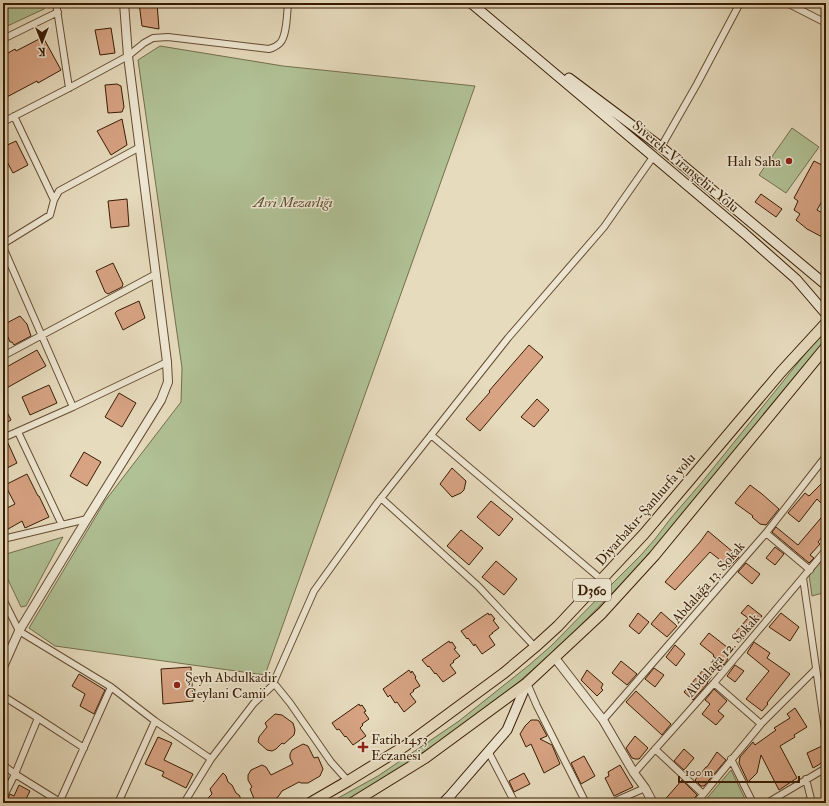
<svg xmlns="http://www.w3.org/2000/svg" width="829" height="806" font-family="'IM FELL Double Pica',serif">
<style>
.green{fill:#b0c195;stroke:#756e4c}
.building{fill:#d7a383;stroke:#3a1c03}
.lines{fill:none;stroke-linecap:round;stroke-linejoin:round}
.minor-casing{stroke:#654c32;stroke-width:8}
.tertiary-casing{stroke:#654c32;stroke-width:10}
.secondary-casing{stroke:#3a1c03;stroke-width:11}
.trunk-casing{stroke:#3a1c03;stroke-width:12}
.minor{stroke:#efe8d4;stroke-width:6}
.tertiary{stroke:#efe8d4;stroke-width:8}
.secondary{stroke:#efe8d4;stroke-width:9}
.trunk{stroke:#e6dbbd;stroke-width:10}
.poi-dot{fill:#8f2418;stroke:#efe8d4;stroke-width:1.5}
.labels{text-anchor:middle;stroke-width:3;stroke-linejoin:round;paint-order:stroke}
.shield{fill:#efe8d4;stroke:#705942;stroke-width:1}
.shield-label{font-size:13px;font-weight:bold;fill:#3a1c03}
.poi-label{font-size:14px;fill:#3a1c03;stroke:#efe8d4;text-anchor:start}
.street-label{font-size:14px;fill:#3a1c03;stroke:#efe8d4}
.park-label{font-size:14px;font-style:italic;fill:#5d4e2f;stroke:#efe8d4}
</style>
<rect width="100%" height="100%" fill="#e6dbbd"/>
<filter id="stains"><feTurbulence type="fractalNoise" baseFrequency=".005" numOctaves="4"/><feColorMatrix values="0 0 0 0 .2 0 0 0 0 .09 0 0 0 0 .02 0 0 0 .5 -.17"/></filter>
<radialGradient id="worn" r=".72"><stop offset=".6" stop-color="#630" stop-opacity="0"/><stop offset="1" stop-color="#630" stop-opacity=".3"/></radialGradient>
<path class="green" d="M3,3h44l-3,6 -41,19z
M160,46l123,20 192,20 -210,589 -210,-29 -26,-18 76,-127 76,-99 1,-34 -44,-308z
M792,128l27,19 -33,46 -27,-18z
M826,328v16l-135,161 -57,66 -69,70 -44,39 -46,37 -93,63 -39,23h-14l49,-27 81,-55 69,-55 23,-20 54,-55 36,-36 14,-16 16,-21 31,-36z
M63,537l-37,69 -5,1 -18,-38v-14z
M826,556v36l-14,4 -3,-21z
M731,770l16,33h-44z"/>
<path class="building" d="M139,3h18l2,26 -17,-3z
M111,28l4,25 -15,2 -5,-25z
M43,37l18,33 -23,13 -1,-2 -34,18v-43l12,-7 1,2z
M117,84l4,2 3,21 -2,5 -14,1 -3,-28z
M122,119l5,26 -16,10 -14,-24z
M16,141l12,24 -15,8 -10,-19v-7z
M814,161l12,6v27l-9,16 9,5v24l-19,-10 -11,-9 4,-6 -6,-4 4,-9 -4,-3z
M761,194l21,15 -6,8 -21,-15z
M127,199l2,27 -18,2 -3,-27z
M113,263l10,21 -1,3 -14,7 -3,-2 -9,-21z
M139,301l6,17 -22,12 -8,-17 2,-2z
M20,316l7,8 4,12 -17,9 -2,-3h-2l-7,-17z
M529,345l14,12 -47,55 -16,19 -14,-12 24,-27 -1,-1z
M37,350l9,16 -43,24v-21z
M49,385l8,18 -27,12 -8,-18z
M119,393l17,10 -14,24 -17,-10z
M537,399l12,11 -15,17 -13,-10z
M3,404l8,16 -8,5z
M7,441l10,22 -14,7v-28z
M84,452l17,10 -14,24 -17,-10z
M452,468l14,13 -2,9 -3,3 -9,4 -12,-13z
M27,474l11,22h1l10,21 -24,11 -3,-7 -19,11v-22l12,-6 -10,-19z
M826,479v29l-9,-9 -18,23 -11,-9 17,-20 4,3z
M750,485l12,9 17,15 -13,16 -6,-1 -8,-7 1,-1 -18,-13z
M491,501l22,18 -14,17 -22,-19z
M826,512v20l-8,10 2,2 -10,11 4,3 -5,5 -37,-31 4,-5 22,18z
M461,530l22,18 -14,17 -22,-19z
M708,531l31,26 -10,10 -19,-15 -35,38 -10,-8 35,-40z
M775,547l9,7 -9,11 -9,-7z
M496,561l21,18 -13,16 -22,-18z
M746,563l14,11 -8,10 -14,-12z
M748,605l14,11 -19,23h-2l-6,-6 13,-15 -7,-5z
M661,612l16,14 -10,11 -16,-13z
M488,613l1,2 2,-1 4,5 -2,1 6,8 -7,5h1l-4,3 6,9 -13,9 -7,-10 -1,2 -6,-8 -1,1 -6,-8z
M638,613l11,9 -10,12 -10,-8z
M781,613l18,14 -9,14 -21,-14z
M709,633l23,18 -5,7 1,1 -4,6 -11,-9 1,-1 -14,-11z
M449,641l1,2 2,-1 4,6 -2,1 6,7 -7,5 1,1 -4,3 6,8 -13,9 -7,-9 -1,1 -6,-8 -1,1 -6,-7z
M754,642l16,11 -3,5 23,16 -23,29 1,1 -6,7 -16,-12 23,-28 -22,-18z
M675,645l10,9 -9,12 -10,-9z
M621,661l16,13 -10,11 -15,-12z
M735,665l9,6 -9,11 -8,-6z
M191,667l2,34 -30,3 -2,-35z
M654,668l10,7 -9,12 -10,-8z
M704,669l8,7 -5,7h1l-15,17 -9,-8z
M409,670l2,3 1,-2 4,6 -1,1 5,8 -7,4 1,1 -4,3 6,8 -12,10 -7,-10 -2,1 -5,-8 -2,2 -5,-8z
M587,670l16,14 -2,4 2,2 -6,6 -16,-16z
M79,674l26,16 -11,24 -14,-8 5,-12 -13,-8z
M714,689l13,12 -9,10 6,5 -8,9 -14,-11 8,-10 -5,-4z
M636,691l35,33 -9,11 -36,-33z
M359,704l1,2 2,-1 4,6 -2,1 5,7 -7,5 1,1 -3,3 6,8 -13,9 -7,-9 -1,1 -6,-8 -2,1 -5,-7z
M795,708l12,19 -13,8 1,2 -15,9 17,32 -18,12 -18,-35 -4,18 -9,9 -9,-19 1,-6 13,-15 2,3 21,-15 -2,-2 16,-10 -3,-4z
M275,714l7,1 11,8 2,7 -1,5 -10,9 -2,-1 -6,6 -4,2 -5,-1 -9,-8 1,-5 8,-10 -2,-4z
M531,720h6l2,1 8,15 -7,3 12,6 8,19 -16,9 -13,-29 -5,3 -6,-13 5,-8z
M635,736l13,12 -9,11h-4l-3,-1 -6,-10z
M158,737l14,6 -8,17 29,14 -7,14 -24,-12 2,-4 -19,-8z
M303,744l5,2 6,12 4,-1 5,12 -3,7 -12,7h-7l-2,-1 -17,9 -4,6 -10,6h-10l-3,-2 -5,-12 2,-2 -4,-7v-5l3,-5 11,-5 4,2 5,8 22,-11 -3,-6v-4l2,-4z
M822,746l2,10 -1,4 -3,4 -7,4 -6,-15z
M684,749l10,9 -10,12 -10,-9z
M717,752l9,8 -22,26h-3l-6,-6 11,-13h1z
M584,756l11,20 -14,8 -10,-21z
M620,765l13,22 -19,9 -9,-18 4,-2 -1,-4z
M223,773l3,3 2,6 4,3 4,8 3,2 4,8h-40l9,-9 -2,-5z
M524,773l6,11 -16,8 -5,-11z
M682,780l15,15 -4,5 -1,3h-30z
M19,785l11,6 -6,12h-21l4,-3 3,-6 4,2z"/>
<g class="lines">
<g class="minor-casing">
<path id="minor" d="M56,3l13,85
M787,3l39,20
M3,39l55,-27
M14,116l40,84
M3,122l66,-34 59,-32 16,-13 9,-5 15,-1 101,12c4,-1 8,-3 11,-6 7,-7 7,-30 8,-40
M661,147l36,-63 43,-81
M3,244l47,-29 4,-15 5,-9 81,-44
M3,247l70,160
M3,356l153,-82
M18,432l44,93
M431,435l171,145
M3,438l70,-31 94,-45
M381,498l97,88 57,61
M766,533l44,37
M3,539l84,-20
M803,578l23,159
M3,599l16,32 92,56
M3,647l8,2
M273,682l17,21 41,59 17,19
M527,683l10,23 49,97
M714,683l47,41
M3,696l35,22 46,30
M603,720l163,-187 60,-77
M655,749l48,45
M488,751l27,52
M211,759l43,-56 18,-17 42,-95 64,-89 130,-164 96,-111 49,-70
M731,759l22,44
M3,765l12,9 45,28
M634,773l80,-90 112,-133
M806,779l6,24
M3,798l12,-24 23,-56
M59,803l52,-116 44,34
M118,803l37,-82 56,38 -27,44
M611,803l34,-15
M696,803l65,-79 55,-55
M767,803l59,-35"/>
</g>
<g class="tertiary-casing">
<path id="tertiary" d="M555,658l48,62 31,53 11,15 8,15
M3,667l16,-36 68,-112 74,-119 7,-18 -1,-20 -39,-306 -4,-53"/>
</g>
<g class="secondary-casing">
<path id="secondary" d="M471,3l273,230 52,46 30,35
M569,78l92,69 165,138
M443,803l6,-6 58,-67 20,-47"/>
</g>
<g class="trunk-casing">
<path id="trunk" d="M310,803l38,-22 57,-35 99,-73 31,-26 23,-21 86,-92 137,-162 45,-49
M352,803l73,-45 102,-75 75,-70 52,-57 172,-209"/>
</g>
<use href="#minor" class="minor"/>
<use href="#tertiary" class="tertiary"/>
<use href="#secondary" class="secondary"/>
<use href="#trunk" class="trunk"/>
</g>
<g class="poi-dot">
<circle cx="789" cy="161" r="4"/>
<circle cx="177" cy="685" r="4"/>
<path d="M361 741h4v4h4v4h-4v4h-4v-4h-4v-4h4z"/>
</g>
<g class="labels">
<rect class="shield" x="573" y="579" width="38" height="22" rx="3"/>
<g class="shield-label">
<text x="592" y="595">D360</text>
</g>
<g class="poi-label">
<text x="781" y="166" text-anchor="end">Halı Saha</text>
<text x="185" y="682">Şeyh Abdulkadir<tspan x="185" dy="16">Geylani Camii</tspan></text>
<text x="371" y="744">Fatih 1453<tspan x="371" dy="16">Eczanesi</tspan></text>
</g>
<g class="street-label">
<text transform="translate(686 166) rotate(40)" y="5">Siverek-Viranşehir Yolu</text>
<text transform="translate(645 509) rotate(-49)" y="5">Diyarbakır-Şanlıurfa yolu</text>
<text transform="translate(708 582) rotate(-49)" y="5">Abdalağa 13. Sokak</text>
<text transform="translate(722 655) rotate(-49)" y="5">Abdalağa 12. Sokak</text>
</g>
<g class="park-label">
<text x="293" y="207">Asri Mezarlığı</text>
</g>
</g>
<rect width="829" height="806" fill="none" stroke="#e6dbbd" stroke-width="16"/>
<rect x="4" y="4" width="821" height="798" fill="none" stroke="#3a1c03" stroke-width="2"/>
<rect x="8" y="8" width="813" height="790" fill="none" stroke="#3a1c03"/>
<g transform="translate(42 42) rotate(180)" stroke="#efe8d4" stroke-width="3" paint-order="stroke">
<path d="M0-3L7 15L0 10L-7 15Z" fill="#3a1c03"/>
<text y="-6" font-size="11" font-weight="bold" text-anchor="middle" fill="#3a1c03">K</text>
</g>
<path d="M679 776v6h120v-6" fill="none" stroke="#3a1c03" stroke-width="2"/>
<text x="685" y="776" font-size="12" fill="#3a1c03" stroke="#efe8d4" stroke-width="3" paint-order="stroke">100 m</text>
<rect width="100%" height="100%" filter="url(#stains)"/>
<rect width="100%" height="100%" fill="url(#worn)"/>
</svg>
